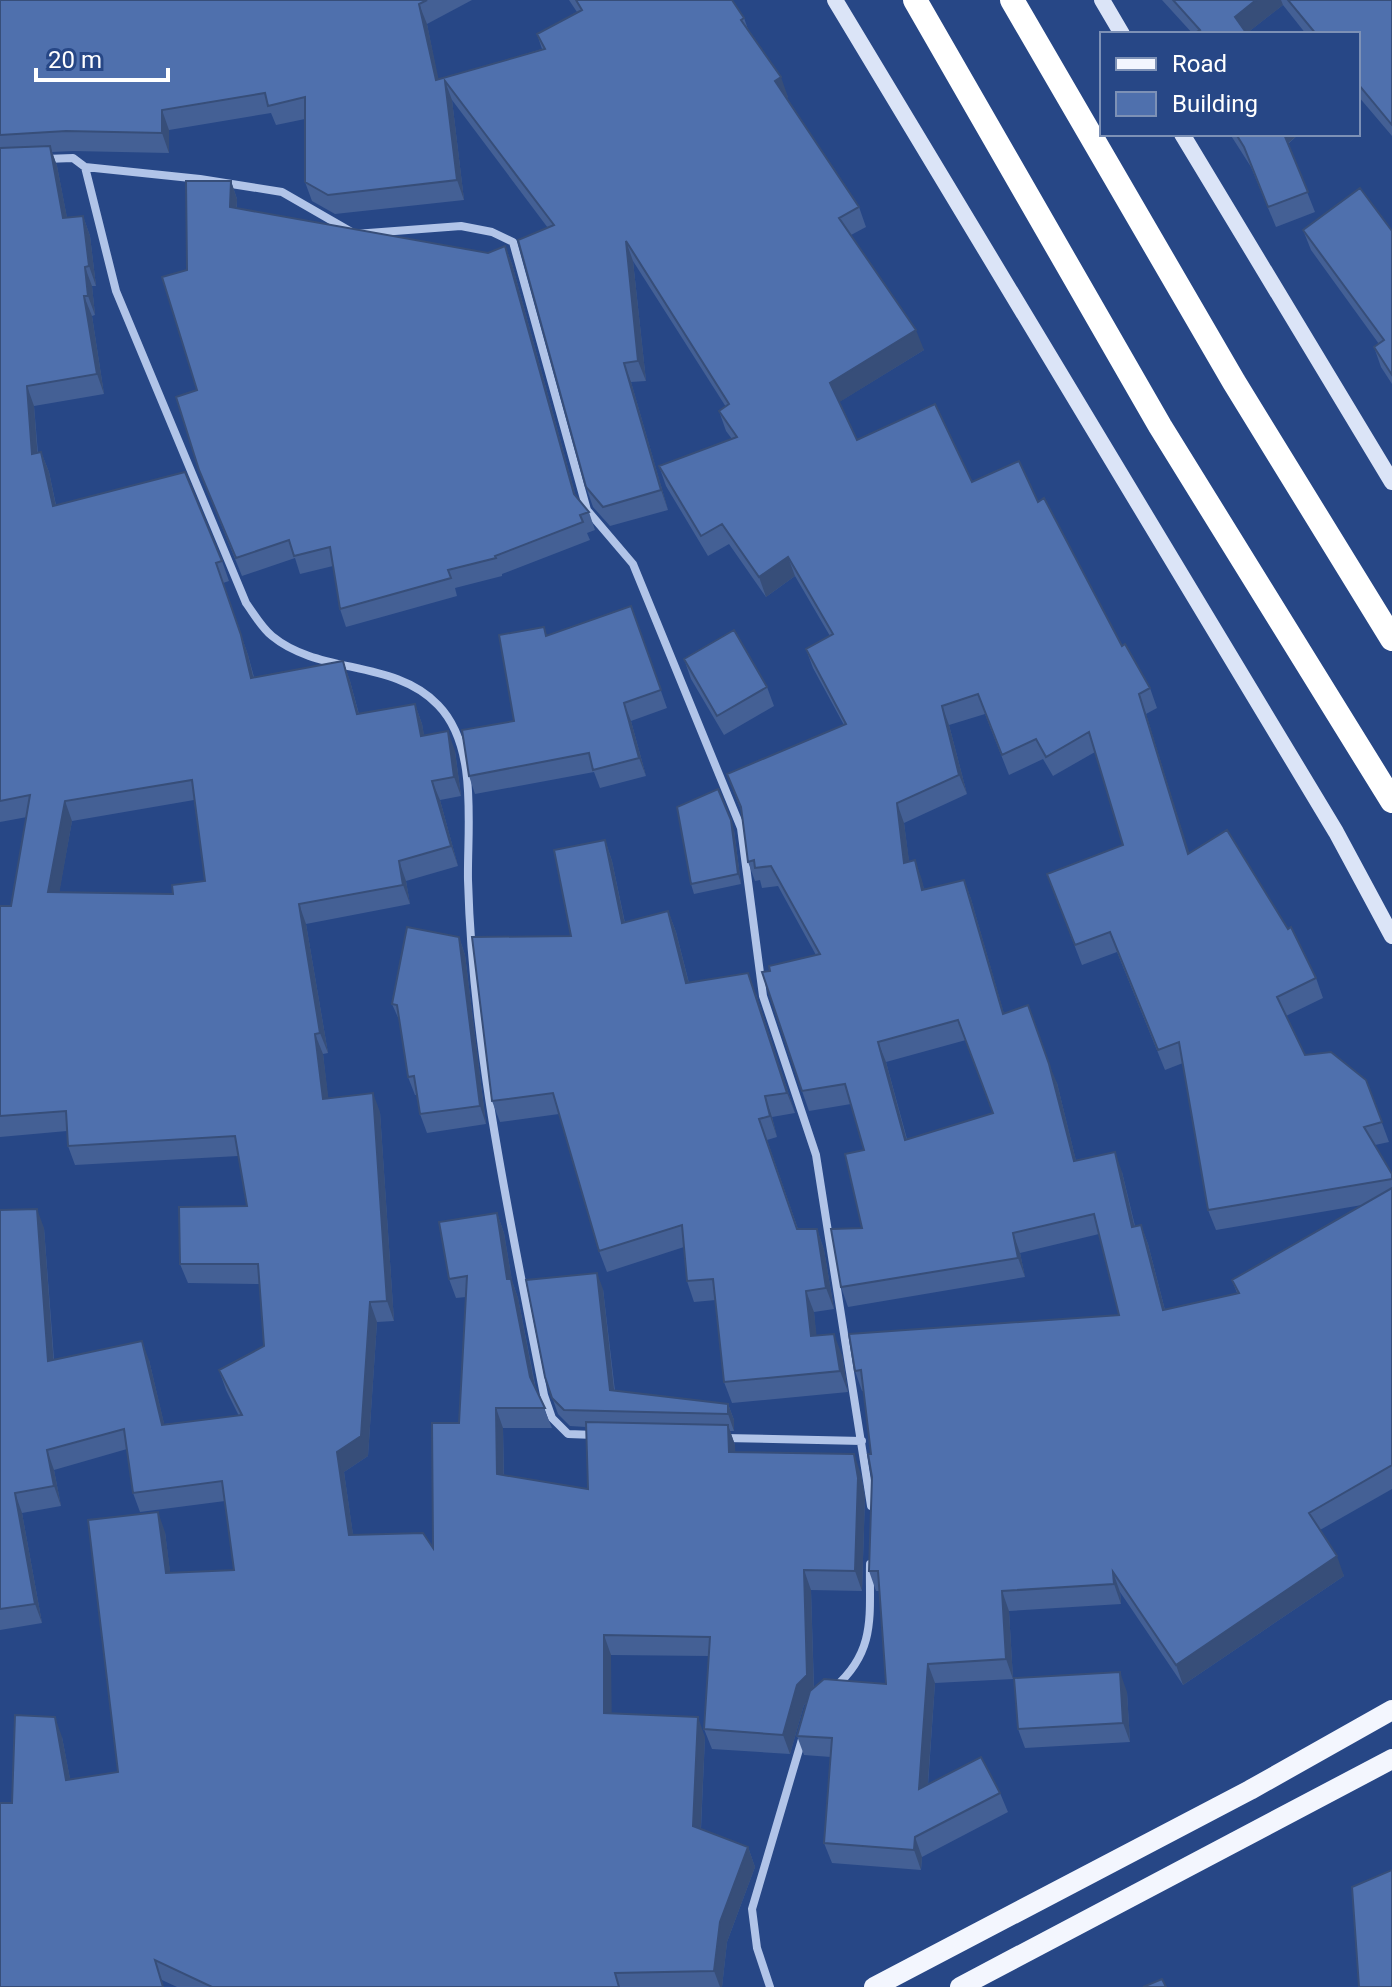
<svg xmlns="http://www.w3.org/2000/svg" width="1392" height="1987" font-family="Roboto,sans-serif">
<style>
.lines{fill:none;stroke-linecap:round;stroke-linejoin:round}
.street{stroke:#b1c4e8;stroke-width:8}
.secondary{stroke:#dbe4f7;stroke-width:16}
.primary{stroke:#f3f6fe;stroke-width:20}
.highway{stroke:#fff;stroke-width:24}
.wall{fill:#446095;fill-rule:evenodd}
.shaded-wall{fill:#374e79}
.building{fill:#4f70ad;stroke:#374e79;stroke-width:2;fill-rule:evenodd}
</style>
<rect width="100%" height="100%" fill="#274786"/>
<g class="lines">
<path class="street" d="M45,159l28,-1 12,9 115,12 82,13 73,42 106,-8 31,6 21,10 74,268 46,54 108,264 22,168 53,159 55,351
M85,167l31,124 130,312c8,11 16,25 26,33 47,39 122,23 166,69 41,42 29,122 30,175 5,174 43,344 76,515l8,23 16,16 27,1
M725,1438l137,3
M835,1687c42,-37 34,-73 35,-123
M770,1987l-13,-39 -5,-39 51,-173"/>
<path class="secondary" d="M835,0l501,832 56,104
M1102,0l20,34
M1182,134l210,348"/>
<path class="primary" d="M874,1987l376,-197 142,-80
M960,1987l432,-228"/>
<path class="highway" d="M915,0l245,426 232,375
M1012,0l222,382 158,257"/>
</g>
<path class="wall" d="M0,0h472l-45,24 11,56 104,-31 -5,-15 40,-22 -8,-12h163l12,18 5,14 39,65 -2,1 73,109 7,20 -15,8 73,115 -85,52 18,38 115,42 66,20 84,144 28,42 7,20 -11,6 43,140 127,124 7,20 -37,18 19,39 61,25 23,62 -14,3 17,29v315l-72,41 24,46 -161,109 -63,-93 1,12 -112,7 4,68 -78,4 -7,102 72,8 8,19 -86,45 -1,13 -89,-7 -8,-20 7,-86 -27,-2 -7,-19 10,-33 -3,2 -14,49 -78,-5 -8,-20 5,-73 -98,-1v58l94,24 -4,92 47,18 7,20 -28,75 -5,45h-545l-15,-7 -150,-177 50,-66 8,42 48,-7 47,-240 5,41 64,-3 -9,-69 -85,11 -7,-19 -6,-44 -73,21 7,36 -39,7 20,110 -42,7v-420l44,18 10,131 95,1 15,64 75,-8 -13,-26 -7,-20 45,-24 -5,-62 -71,-1 -8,-19 67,-58 -9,-50 -163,9 -7,-19 -1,-15 -67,6v-231h11l16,-89 -27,5zM452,100l96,128 38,259 7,20 17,19 58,-16 -37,-128 15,-1 -13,-120 93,146 -7,4 7,20 6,8 -73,27 7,20 42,70 21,-12 37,53 29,-21 35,60 -24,13 7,19 31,57 -117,49 14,36 7,52 7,19 5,-1 2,8 16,-2 38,69 -46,16 32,120 7,20 42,-7 13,46 -2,78 -21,59 7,20 177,-30 -5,-24 79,-19 20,81 -264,56 7,20h2l7,63 1,23 -3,94 7,20h3l7,93 -72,4 -3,-98 51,1 3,-94 -4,-23 -126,-22v-7l-5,-14h4v-11l-6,-16 -113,-13 -12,-102 -58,88 13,37 12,12 16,1 2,62 -84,-14 -1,-47h49l-16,-39 -18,-91 -6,-17 -8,-48 -7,-20 -48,66 7,19 10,-1 -7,126 -26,125 -80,-13 -9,-63 24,-16 9,-134 17,-1 -14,-209 -52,-13 -5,-45 5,-1 -22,-129 104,-20 -4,-23 52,-15 -18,-66 21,-4 -6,-45 -31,-15 -2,-12 -7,-20 -56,10 -9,-33 -7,-20 -89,16 -6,-22 -25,-72 6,-2 -7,-20 -166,-56 -7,-33 -8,-20 -3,1 -4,-47 70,-12 -12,-78 3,-1 -3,-29h4l-6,-50 -7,-20 -16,2 -10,-52 -5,-14 21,-1 96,2v-23l102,-17 5,12 29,-6v63l7,19 23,13 129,-14zM985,714l24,61 34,-16 10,17 42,-24 28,93 -76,29 35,91 35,-13 48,118 18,-7 25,147 8,20 146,-25 -130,75 5,13 -72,17 -17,-66 -7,-19 -6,1 -13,-54 -46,-11 -19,-78 -53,-69 -33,-115 -7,-19 -40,9 -9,-29 -6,2 -5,-39 63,-29 -18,-69zM194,800l11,81 -32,13 -114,-2 13,-71zM966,1040l27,73 -86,26 -21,-77z
M1162,0h230v136l-34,-40v-62h-52l-23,-29 -36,28 -54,1z
M1230,134h69l-11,10 27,68 -39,15 -25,-60z
M231,181l6,18v9l251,45 17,-7 7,18 64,233 13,15 6,18 -8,3 3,7 -88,34v2l-47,12 2,8 -111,31 -6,-18 -7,-43 -33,8 -5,-16 -53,18 -43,-106 -2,-80 -10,-120z
M1303,230l89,1v153l-11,-17 -7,-20 5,-3 -68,-94z
M631,606l36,102 -36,13 15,55 -46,12 -6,-16 -119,22 -6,-18 45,-55 33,-85z
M684,659l83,28 7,19 -50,29 -33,-56z
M734,830l7,54 -47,10 -3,-10z
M605,840l7,21 13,62 43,-12 8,21 13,51 67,11 39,119 -23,4 5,20 -10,3 31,89h19l7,21 10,59 -20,3 2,24 26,19 6,37 -116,11 -8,-21 -8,-82 -22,2 -7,-21 -3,-34 -77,25 -8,-21 -40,-137 -59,8 -8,-21 79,-165z
M459,937l6,18 21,169 -59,9 -7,-19 -3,-19h-2l-7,-18 -8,-55 -8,-18z
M1127,1692l3,50 -105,6 -7,-19z"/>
<path class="shaded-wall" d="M1256,0h25l2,5 -37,29 -11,-17z
M419,4l8,20 16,76 -7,-20z
M781,77l7,20 -6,4 -7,-20z
M445,81l7,19 12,100 -7,-20z
M162,110l7,20v23l-7,-20z
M1283,134h16l-12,10z
M50,146l7,20 14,72 -8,-20z
M231,181l6,18 -1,26 -6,-18z
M83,216l7,20 6,50 -7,-20z
M626,241l7,20 13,120 -8,-20z
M505,246l7,18 68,248 -6,-18z
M85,267l7,19 3,29 -7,-19z
M84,296l8,20 12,78 -7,-20z
M916,330l8,20 -86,53 -8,-20z
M624,363l7,19 37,128 -7,-20z
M27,386l7,20 5,68 -7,-20z
M41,452l8,20 11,54 -7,-20z
M788,557l7,19 -29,21 -7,-20z
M216,563l32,92 10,42 -7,-19z
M343,661l7,20 14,53 -7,-20z
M1139,694l7,20 50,160 -8,-20z
M624,703l7,18 15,55 -7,-18z
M415,704l7,20 6,32 -7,-20z
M942,706l7,19 18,69 -8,-19z
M448,731l7,20 6,45 -7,-19z
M432,781l8,19 18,66 -7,-20z
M65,801l7,20 -16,91 -8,-20z
M897,803l7,20 8,59 -8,-19z
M731,820l3,10 7,54 -3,-10z
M605,840l7,21 17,83 -7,-21z
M915,860l7,20 7,30 -7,-20z
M399,861l7,20 4,23 -7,-19z
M964,880l7,19 39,135 -7,-20z
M299,904l7,20 22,129 -8,-20z
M668,911l8,21 18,72 -8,-21z
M459,937l6,18 21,169 -6,-18z
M748,973l8,21 39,119 -8,-20z
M315,1034l8,20 8,65 -8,-20z
M878,1042l8,20 26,98 -7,-20z
M1049,1064l8,19 24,98 -7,-20z
M373,1093l7,19 14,209 -7,-20z
M765,1096l7,21 5,20 -7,-21z
M1115,1152l7,20 17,74 -7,-19z
M37,1209l7,19 11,152 -7,-19z
M497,1213l7,20 8,48 6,17 19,99 -7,-20 -23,-98z
M1141,1225l7,19 22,86 -7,-20z
M817,1229l7,21 10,59 -8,-21z
M1013,1233l7,20 5,24 -7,-19z
M597,1273l6,16 13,118 -6,-17z
M806,1291l8,21 5,45 -8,-21z
M370,1302l7,20 -9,134 -24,16 12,83 -7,-20 -12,-83z
M834,1334l8,21 6,37 -8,-21z
M142,1341l7,19 20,84 -7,-19z
M728,1404l6,16v11l-6,-17z
M496,1408l7,20 1,66 -7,-20z
M728,1425l7,20 1,27 -7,-20z
M47,1450l7,20 7,36 -7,-20z
M854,1454l7,20 4,23 -3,94 -7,-20z
M15,1493l7,20 20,110 -7,-19z
M158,1512l7,20 8,61 -7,-20z
M1337,1556l7,20 -161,109 -7,-20z
M804,1570l7,20 3,105 -10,10 -14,49 -7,-19z
M1113,1572l7,20 1,12 -7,-20z
M1002,1591l7,20 4,68 -7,-20z
M604,1635l7,20 1,78 -8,-20z
M928,1664l7,19 -9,126 -7,-20z
M1120,1672l7,20 3,50 -7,-19z
M55,1717l7,20 12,62 -8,-19z
M698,1717l7,20 -5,108 -7,-19z
M915,1837l7,20 -1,13 -7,-20z
M748,1847l7,20 -28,75 -5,45h-2l-6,-16 6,-49z"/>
<path class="building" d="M0,0h427l-8,4 17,76 109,-31 -8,-15 45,-24 -6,-10h156l12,18 -3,2 40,57 -6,4 84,126 -20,11 77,112 -86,53 27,57 78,-36 37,78 47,-21 19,41 6,-4 78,148 3,-2 25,44 -11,6 49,160 39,-24 61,99 3,-2 25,51 -39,19 28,58 26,-3 35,28 16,42 -18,5 28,47v5l-184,31 -29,-168 -21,8 -48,-118 -35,13 -28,-71 76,-29 -34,-113 -43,25 -10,-18 -34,16 -24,-61 -36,12 17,69 -62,28 7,60 11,-3 7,30 42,-10 39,134 25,-9 21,59 25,97 41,-9 17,75 9,-2 22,85 76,-17 -7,-13 160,-92v277l-83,48 28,43 -161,109 -63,-93 1,12 -112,7 4,68 -78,5 -9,125 62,-32 19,36 -85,44 -1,13 -90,-7 8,-105 -35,-2 13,-45 14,-12 62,5 -8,-113h-9l3,-94 -4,-23h3l-10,-84 -6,1 -6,-37 270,-19 -25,-101 -81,19 5,25 -177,29 -10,-58 31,-1 -17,-74 19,-4 -19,-66 -43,7 -40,-119 8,-1 -1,-5 51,-12 -49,-88 -16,2 -1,-8 -6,2 -7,-55 -14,-33 119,-50 -40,-75 27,-15 -45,-77 -29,20 -37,-53 -21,12 -42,-70 78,-29 -18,-26 10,-7 -103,-163 12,120 -14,2 37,127 -58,17 -17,-20 -68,-247 36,-15 -109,-144 12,99 -129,15 -23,-13v-85l-37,9 -3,-13 -103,17v23l-96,-2 -66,4zM958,1020l35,93 -88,27 -27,-98z
M1173,0h83l-21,17 12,17h-54l7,-4z
M1288,0h104v125l-34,-41v-50h-42z
M1236,134h48l24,58 -40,15 -24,-60z
M50,146l13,72 20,-2 6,50 -4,1 3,29h-4l13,78 -70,12 5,68 9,-2 12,54 132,-34 37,89 -6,2 25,72 10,43 92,-17 14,53 58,-10 6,32 27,-5 6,46 -22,4 19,65 -52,15 4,24 -104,19 21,129 -5,1 8,65 50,-6 14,208 -17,1 -9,134 -24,16 12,83 74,-2 10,15 -1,-125h27l8,-147 -18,3 -10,-57 58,-9 10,66h4l19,98 15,31h-49l1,66 91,15 -2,-67 142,3 1,27 125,2 4,24 -3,93 -51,-1 3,105 -10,10 -14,50 -79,-6 6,-92 -106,-2v78l94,4 -5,109 55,21 -28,75 -6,49 -99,2 4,14h-407l-57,-27 8,27h-163v-184h12l3,-88 40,2 11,63 52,-8 -30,-252 70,-8 8,61 68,-3 -12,-89 -89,12 -9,-64 -77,21 7,36 -39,7 20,111 -35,5v-399l37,-1 11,152 94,-20 20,84 80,-10 -23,-45 45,-24 -6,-82h-78l-1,-57 68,-1 -12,-70 -167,10 -2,-35 -66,5v-210h11l19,-111 -30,6v-653zM192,780l13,101 -33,4 1,9 -125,-2 17,-91z
M186,181h45l-1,26 258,46 17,-7 69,248 15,18 -9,3 3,7 -88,34 1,2 -48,12 3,8 -111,31 -10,-62 -36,9 -5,-16 -53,18 -37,-88 -23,-73 21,-7 -35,-113 25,-7z
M1360,188l32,43v144l-18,-28 10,-7 -81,-110z
M631,606l30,84 -37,13 15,55 -46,12 -4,-17 -120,23 -7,-46 52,-9 -15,-86 45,-8 2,9z
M734,630l33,57 -50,29 -33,-57z
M718,789l13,31 7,54 -47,10 -14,-77z
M605,840l17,83 46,-12 18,72 62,-10 39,120 -22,3 5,20 -11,3 38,110h20l9,59 -20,3 5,45 23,-2 6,37 -116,11 -11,-103 -26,2 -5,-56 -83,26 -46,-158 -61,8 -20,-164 99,-1 -17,-86z
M407,927l52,10 21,169 -60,8 -6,-38 -6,1 -11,-72 -5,-1z
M597,1273l13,117 118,14v10l-164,-4 -12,-12 -7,-21 -19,-97z
M1120,1672l3,51 -105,6 -4,-51z
M1392,1870v117h-33l-7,-100z
M1162,1979l4,8h-23z"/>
<rect x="1100" y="32" width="260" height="104" fill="#274786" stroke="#7d91b6" stroke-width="2"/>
<rect x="1116" y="58" width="40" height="12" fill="#f3f6fe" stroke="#7d91b6" stroke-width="2"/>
<text x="1172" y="72" font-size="24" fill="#ffffff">Road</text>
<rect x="1116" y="92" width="40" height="24" fill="#4f70ad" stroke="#7d91b6" stroke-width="2"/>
<text x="1172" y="112" font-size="24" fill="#ffffff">Building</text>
<path d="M36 68v12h132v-12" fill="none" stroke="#ffffff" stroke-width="4"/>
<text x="48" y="68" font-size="24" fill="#ffffff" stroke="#274786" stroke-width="6" paint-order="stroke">20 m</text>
</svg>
